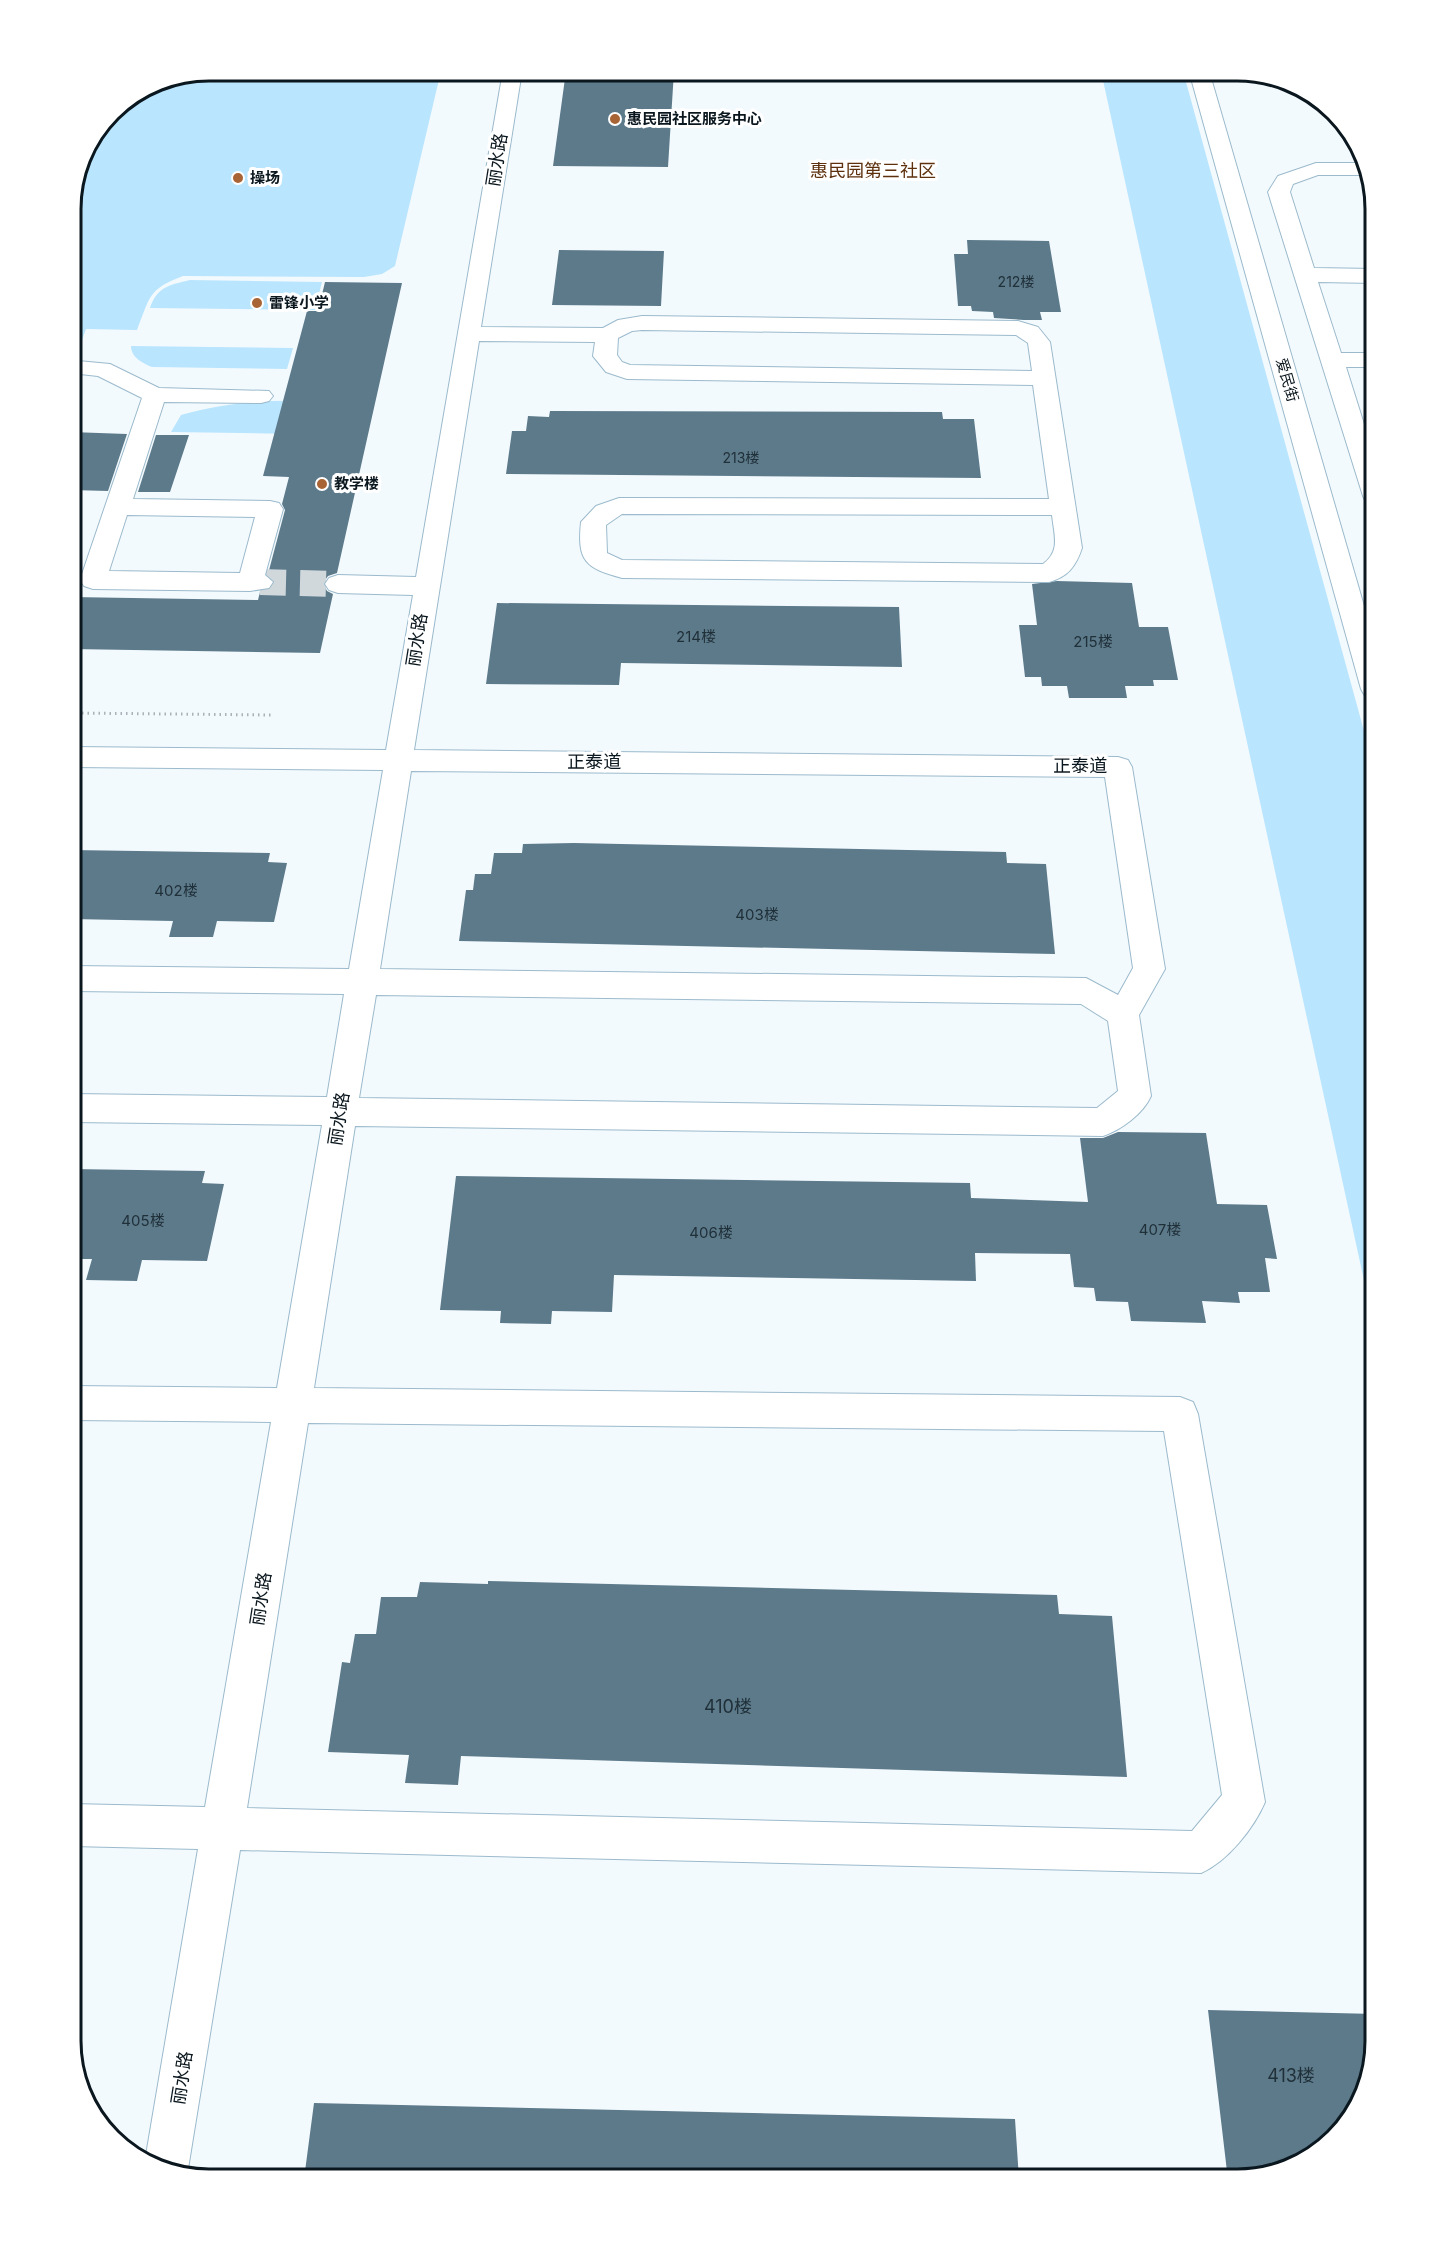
<svg xmlns="http://www.w3.org/2000/svg" width="1446" height="2250" font-family="Inter,'Noto Sans SC',sans-serif">
<style>
.green{fill:#bae5fe}
.building{fill:#5d7a8b}
.lines{fill:none;stroke-linecap:round;stroke-linejoin:round}
.minor-tunnel{stroke:#d0d8dc;stroke-width:26;stroke-dasharray:26 14;stroke-linecap:butt}
.minor-casing{stroke:#9bbacc;stroke-width:2}
.path{stroke:#aab2b7;stroke-width:3;stroke-dasharray:1.5 4;stroke-linecap:butt}
.minor{fill:#fff;fill-rule:evenodd}
.poi-dot{fill:#a86434;stroke:#fff;stroke-width:2}
.labels{text-anchor:middle;stroke-width:6;stroke-linejoin:round;paint-order:stroke}
.far-number-label{font-size:14px;fill:#203039}
.far-poi-label{font-size:15px;font-weight:bold;fill:#0b171e;stroke:#fff;text-anchor:start}
.far-street-label{font-size:15px;fill:#0b171e;stroke:#fff}
.number-label{font-size:15px;fill:#203039}
.street-label{font-size:18px;fill:#0b171e;stroke:#fff}
.far-quarter-label{font-size:18px;fill:#5e310e;stroke:#fff}
.near-number-label{font-size:18px;fill:#203039}
.rim{fill:none;stroke:#0b171e;stroke-width:3}
</style>
<rect width="100%" height="100%" fill="#f3fafe"/>
<path class="green" d="M209,71h232l-46,195 -13,8 -18,3 -181,-1c-35,13 -33,21 -46,54l-51,-1 -8,22 -7,-1v-149l10,-45 30,-45 46,-30z
M1101,71h82l192,700v560z
M190,280l132,2 -7,28 -165,-2c7,-21 19,-23 40,-28z
M131,346l162,2 -6,21 -135,-2c-10,-4 -21,-10 -21,-21z
M305,401l-9,33 -125,-2 10,-17c41,-12 82,-15 124,-14z"/>
<path class="building" d="M566,71h108l-6,96 -115,-1z
M967,240l82,1 12,71h-21l2,8h-18l-30,-2 -1,-6 -21,-1 -1,-5h-13l-4,-52h14z
M559,250l105,1 -3,55 -109,-1z
M325,282l77,1 -65,290 -9,3 -5,7 4,8 6,3 -13,59 -249,-4v-52l187,3 2,-8 11,-3 4,-7 -7,-8 17,-64 -3,-6 7,-27 -26,-1 44,-165h11z
M550,411l392,1 1,7h31l7,59 -475,-4 6,-43h14l2,-15 21,1z
M71,432l56,2 -19,57 -37,-1z
M156,435h33l-19,57h-32z
M1057,581l75,2 7,44h29l10,53h-25l1,6h-29l2,12h-58l-2,-12h-25l-1,-9h-16l-6,-52h18l-5,-41z
M497,603l402,4 3,60 -281,-4 -2,22 -133,-1z
M574,843l432,9 1,11 39,1 9,90 -596,-13 7,-51h7l2,-16h16l3,-21h28l1,-9z
M71,850l199,3 -2,9 19,1 -13,59 -57,-1 -4,16h-44l4,-16 -102,-2z
M1118,1132l88,1 11,71 50,1 10,54 -12,-1 5,34h-32l2,11 -38,-2 4,22 -75,-2 -3,-19 -32,-1 -2,-13 -20,-1 -4,-33 -95,-1 1,28 -362,-6 -2,37 -60,-1 -1,13 -51,-1 1,-12 -61,-1 16,-134 514,7 1,15 117,4 -8,-64h23z
M71,1169l134,2 -3,12 22,1 -17,77 -65,-1 -5,21 -51,-1 6,-21h-21z
M488,1581l569,14 2,19 53,2 15,161 -666,-21 -3,29 -53,-2 4,-28 -81,-3 14,-90 8,1 5,-29h21l5,-37h36l3,-15 68,2z
M1208,2010l168,4v27l-19,69 -59,55 -70,15z
M314,2103l701,16 4,60h-715z"/>
<g class="lines">
<path class="minor-tunnel" d="M260,582l78,2"/>
<g class="minor-casing">
<path id="minor" d="M503,71h19l-41,256 122,1 15,-8 24,-4 376,5 20,6 12,15 32,206c-6,18 -14,29 -33,34l-427,-4c-37,-10 -45,-17 -41,-56l15,-16 23,-8 430,1 -16,-114 -406,-6 -21,-7 -13,-16 2,-14 -116,-1 -65,409 704,7 10,3 4,7 33,202 -26,46 12,81c-8,18 -30,34 -48,40l-748,-10 -41,262 866,9 13,5 5,12 67,388c-11,26 -38,60 -64,71l-961,-23 -53,325 -42,-14 53,-312 -127,-3v-42l134,3 66,-385 -200,-2v-34l206,2 45,-263 -251,-3v-28l256,3 17,-103 -273,-3v-25l278,3 34,-199 -312,-3v-20l315,3 27,-155 -75,-2 -9,-3 -4,-6 4,-6 9,-3 78,2zM642,330l374,5 12,8 4,28 -402,-6 -8,-3 -5,-7 1,-17 14,-7zM622,514l430,1c2,20 9,36 -9,49l-421,-4 -15,-7 -1,-28zM411,771l694,6 28,191 -15,27 -32,-17 -706,-9zM376,995l705,9 27,17 10,70 -21,17 -738,-10zM308,1423l856,8 58,364 -30,36 -945,-23z
M1189,71h20l166,573v55l-10,-3 -4,-7z
M1316,163h49l2,12h-49l-25,9 -3,8 24,76 61,1v14l-57,-1 23,71h34v14h-29l29,92v45l-9,-2 -3,-6 -95,-304 10,-16z
M78,361l32,3 49,24 110,3 4,5 -4,5 -8,2 -97,-1 -31,97 137,2 9,2 4,6 -18,66 8,7 -4,6 -19,3 -157,-2 -9,-3 -4,-6 62,-182 -44,-22 -27,-3v-10zM127,515l128,2 -15,56 -131,-2z"/>
</g>
<path class="path" d="M71,713l200,2"/>
<use href="#minor" class="minor"/>
</g>
<g class="poi-dot">
<circle cx="615" cy="119" r="6"/>
<circle cx="238" cy="178" r="6"/>
<circle cx="257" cy="303" r="6"/>
<circle cx="322" cy="484" r="6"/>
</g>
<g class="labels">
<g class="far-number-label">
<text x="1016" y="287">212楼</text>
<text x="741" y="463">213楼</text>
</g>
<g class="far-poi-label">
<text x="627" y="124">惠民园社区服务中心</text>
<text x="250" y="183">操场</text>
<text x="269" y="308">雷锋小学</text>
<text x="334" y="489">教学楼</text>
</g>
<g class="far-street-label">
<text transform="translate(1287 380) rotate(74)" y="5">爱民街</text>
</g>
<g class="number-label">
<text x="696" y="642">214楼</text>
<text x="1093" y="647">215楼</text>
<text x="176" y="896">402楼</text>
<text x="757" y="920">403楼</text>
<text x="143" y="1226">405楼</text>
<text x="1160" y="1235">407楼</text>
<text x="711" y="1238">406楼</text>
</g>
<g class="street-label">
<text transform="translate(497 160) rotate(-81)" y="6">丽水路</text>
<text transform="translate(417 640) rotate(-81)" y="6">丽水路</text>
<text x="594" y="768">正泰道</text>
<text x="1080" y="772">正泰道</text>
<text transform="translate(339 1119) rotate(-81)" y="6">丽水路</text>
<text transform="translate(261 1599) rotate(-81)" y="6">丽水路</text>
<text transform="translate(182 2078) rotate(-81)" y="6">丽水路</text>
</g>
<g class="far-quarter-label">
<text x="873" y="177">惠民园第三社区</text>
</g>
<g class="near-number-label">
<text x="728" y="1713">410楼</text>
<text x="1291" y="2082">413楼</text>
</g>
</g>
<path d="M0 0H1446V2250H0ZM209 81H1237A128 128 0 0 1 1365 209V2041A128 128 0 0 1 1237 2169H209A128 128 0 0 1 81 2041V209A128 128 0 0 1 209 81Z" fill="#fff" fill-rule="evenodd"/>
<path class="rim" d="M209 81H1237A128 128 0 0 1 1365 209V2041A128 128 0 0 1 1237 2169H209A128 128 0 0 1 81 2041V209A128 128 0 0 1 209 81Z"/>
</svg>
